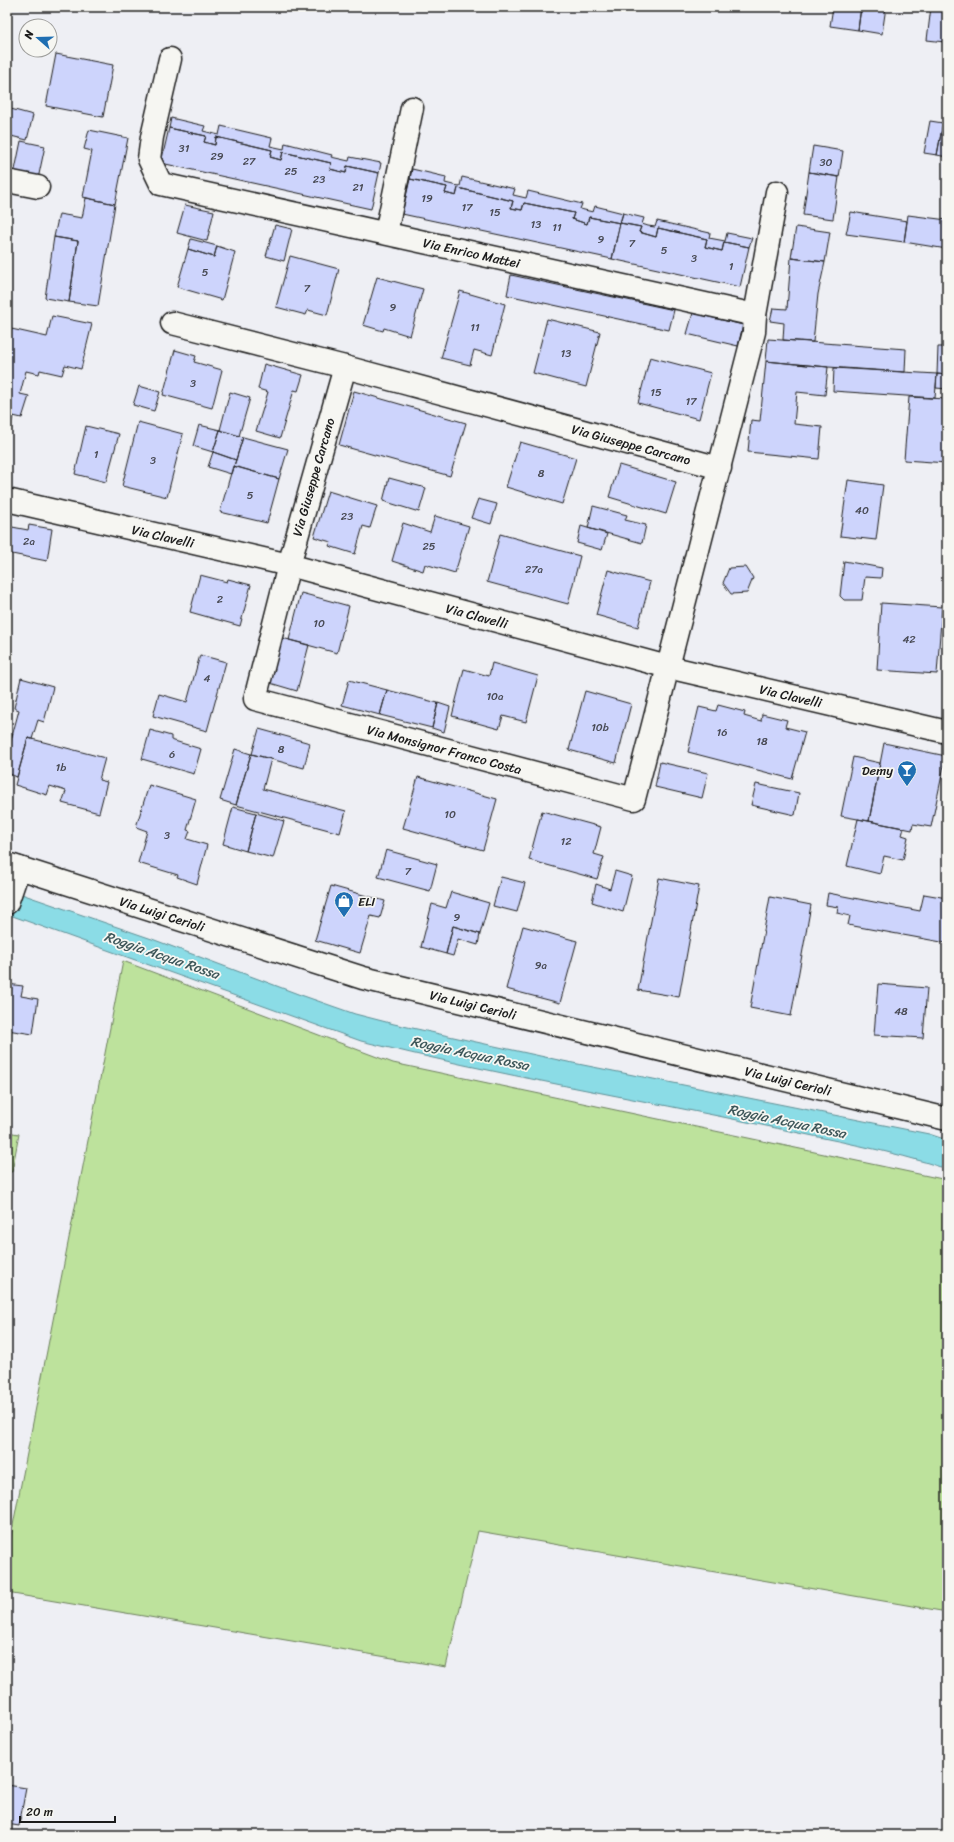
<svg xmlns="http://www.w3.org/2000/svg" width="954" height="1842" font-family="Sriracha,sans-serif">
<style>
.green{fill:#bde29c;stroke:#6c7f5c}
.water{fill:#8bdce6;stroke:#5f8f95}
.building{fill:#cdd4fc;stroke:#1c1c1c}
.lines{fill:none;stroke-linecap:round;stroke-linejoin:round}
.minor-casing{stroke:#1c1c1c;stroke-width:25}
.minor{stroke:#f6f6f2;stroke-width:22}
.labels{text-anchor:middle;stroke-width:3.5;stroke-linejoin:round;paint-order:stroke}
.number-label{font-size:11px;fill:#484a54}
.street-label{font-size:13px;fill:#1c1c1c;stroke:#f6f6f2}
.poi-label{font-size:13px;fill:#1c1c1c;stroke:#f6f6f2;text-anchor:end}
.water-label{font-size:14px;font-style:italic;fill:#3d5659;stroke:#f6f6f2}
</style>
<rect width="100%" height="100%" fill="#eeeff4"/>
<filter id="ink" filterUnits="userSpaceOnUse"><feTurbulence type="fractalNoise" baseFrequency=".025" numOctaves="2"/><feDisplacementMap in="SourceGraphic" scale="8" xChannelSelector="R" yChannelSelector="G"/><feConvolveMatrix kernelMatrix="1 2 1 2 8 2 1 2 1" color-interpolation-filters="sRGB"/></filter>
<g filter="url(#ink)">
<path class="green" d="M123,961l270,102 554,117v432l-469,-81 -32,136 -439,-74v-37z
M7,1132l12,2 -7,38 -5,-1z"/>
<path class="water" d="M7,889l145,50 146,55 57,20 39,10 169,37 366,73 18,6v29c-57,-19 -117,-29 -176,-42 -136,-29 -275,-52 -410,-86l-354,-127z"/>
<path class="building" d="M833,7h28l-3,23 -28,-4z
M861,7h25l-4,27 -24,-4z
M931,7h16v23l-2,12 -18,-2z
M56,54l57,11 -10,52 -57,-11z
M7,108l26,7 -6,25 -20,-5z
M171,118l34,8 -2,5 16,4 2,-9 51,12 -2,8 14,3 1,-6 47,12 -1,2 18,4 1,-4 31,6 -2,10 -32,-7 -1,7 -16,-4 1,-6 -48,-11 -2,8 -11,-3 2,-7 -56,-13 -1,8 -11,-3 2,-6 -37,-8z
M930,121l13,2 -6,32 -13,-2z
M943,123l4,1v33l-10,-2z
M169,128l37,8 -2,6 11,3 1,-8 56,13 -2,7 11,3 2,-8 48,11 -1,6 16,4 1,-7 32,7 -8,36 -210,-46z
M89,130l39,8 -13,66 -32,-7 9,-46 -8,-2z
M21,141l24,5 -7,33 -24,-4z
M813,146l30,5 -4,26 -30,-5z
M412,169l34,8 -1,6 8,2 7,1 2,-9 53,12 -2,6 13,3 2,-7 54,13 -2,5 13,3 2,-6 28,7 -3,10 -31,-6 -2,7 -15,-5 2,-6 -50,-10 -2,7 -11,-2 2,-7 -55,-13 -2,8 -11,-3 2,-6 -37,-8z
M809,172l30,5 -6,42 -30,-4z
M410,179l37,8 -2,6 11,3 2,-8 55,13 -2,7 11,2 2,-7 50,10 -2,6 15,5 2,-7 31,6 -8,36 -210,-45z
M86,198l29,6 -17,102 -29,-4 9,-61 -24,-4 5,-23 23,4z
M185,205l29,6 -7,30 -30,-8z
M851,212l56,9 -3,21 -58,-8z
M623,213l21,5 -2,6 6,2 7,1 2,-6 53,12 -1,5 16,3 2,-8 25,5 -3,9 -25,-5 -2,9 -17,-4 2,-8 -49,-11 -2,9 -17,-5 2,-5 -21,-4z
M908,215l39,5v29l-43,-7z
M620,223l21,4 -2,5 17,5 2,-9 49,11 -2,8 17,4 2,-9 25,5 -9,40 -128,-28z
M275,225l17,4 -8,32 -18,-5z
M796,227l34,5 -5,30 -34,-4z
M54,237l24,4 -9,61 -24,-4z
M191,239l26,7 -3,11 -26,-8z
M217,246l18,6 -13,48 -45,-13 11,-38 26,8z
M290,256l49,13 -12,46 -19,-5 -2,5 -30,-8z
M791,258l34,4 -7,32 -5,48 -30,-2 1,-17 -14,-2 3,-13 14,1z
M511,275l163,35 -5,20 -162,-35z
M377,277l46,12 -13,47 -26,-8 -1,3 -20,-6z
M460,291l45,13 -13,51 -18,-5 -4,15 -29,-7z
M693,313l50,12 -5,21 -51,-12z
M52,316l40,8 -11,45 -16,-4 -3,10 -22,-5 -1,4 -13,-3 -6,23 9,2 -7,22 -9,-2 -6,25v-113l40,9z
M547,319l53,13 -14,55 -53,-14z
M768,339l138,10 -1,23 -77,-5 -62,-6z
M938,347h9v28l-10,-1z
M175,350l21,6 -2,6 28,8 -10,38 -49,-13z
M650,357l61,16 -12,46 -61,-16z
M766,361l62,6 -3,28 -28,-3 -3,32 28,3 -3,32 -71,-7 3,-32 9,1z
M264,364l39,11 -5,16 -4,-1 -14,48 -24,-7 12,-39 -10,-3z
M834,368l103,6 -2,24 -102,-7z
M937,374l10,1v14l-11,-1z
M139,386l21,6 -6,19 -21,-6z
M354,391l112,32 -16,53 -111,-31z
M230,392l20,6 -11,38 -19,-6z
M909,397l38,2v64l-43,-3z
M138,422l45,12 -16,63 -45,-11z
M199,425l21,5 -7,22 -20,-6z
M86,426l33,8 -13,48 -31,-8z
M220,430l23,7 -7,23 -23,-8z
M243,437l45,12 -9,30 -45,-13z
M520,442l56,16 -14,46 -56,-17z
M213,452l23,8 -5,14 -23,-7z
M619,465l57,17 -10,32 -57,-17z
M233,466l46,13 -12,44 -47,-11z
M389,478l37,10 -7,24 -36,-11z
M848,480l35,5 -7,55 -36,-4z
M328,491l49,15 -7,22 -7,-2 -8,28 -26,-8 2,-4 -17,-5z
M478,499l19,5 -6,20 -20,-6z
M593,506l34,9 -2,5 21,5 -4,18 -54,-15z
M435,516l34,10 -14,47 -30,-9 -2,7 -31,-10 11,-38 27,9z
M29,525l23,4 -5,32 -40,-8v-27l21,4z
M581,526l26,8 -5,16 -25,-7z
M500,534l80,22 -12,48 -81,-22z
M844,561l38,7 -1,10 -16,-1 -3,23h-18l-4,-4z
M746,567l7,11 -6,15 -16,1 -8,-11 6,-15z
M608,570l42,12 -12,45 -42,-12z
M200,575l27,7 1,-3 23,6 -11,41 -50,-14z
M301,593l48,13 -12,47 -48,-13z
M881,603l61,4 -5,67 -60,-4z
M282,638l27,7 -12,46 -27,-8z
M200,655l26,7 -19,69 -54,-15 6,-22 28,8z
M492,663l46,13 -12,46 -23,-6 -4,13 -47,-13 12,-47 25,7z
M21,678l32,9 -9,35 -6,-2 -6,19 -4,-1 -11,39 -10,-4v-29h3l9,-34 -5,-2z
M349,680l38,10 -7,25 -38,-10z
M387,690l51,13 -6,25 -52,-13z
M585,691l46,13 -15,59 -47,-13z
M438,703l12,4 -6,25 -12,-4z
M718,705l27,7 -1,4 17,5 1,-7 25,6 -2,7 20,5 -13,47 -104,-27 11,-45 17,4z
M259,729l51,14 -6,25 -52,-14z
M150,730l21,6v4l30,9 -7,25 -52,-15z
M28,738l77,20 -6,22 8,2 -8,31 -37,-10 4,-12 -16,-5 -3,9 -32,-10z
M884,743l62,13 -15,71 -18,-3 -1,6 -43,-9z
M235,749l16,5 -15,51 -16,-5z
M251,754l20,5 -8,30 83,22 -6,22 -104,-28z
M853,757l27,6 -11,58 -28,-5z
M660,762l48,11 -6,25 -47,-11z
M418,777l79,22 -14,51 -80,-22z
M756,784l43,9 -4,22 -44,-10z
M149,785l47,14 -9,31 3,1 -3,8 20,6 -10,39 -20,-7 1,-2 -40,-12 9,-32 -11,-4z
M233,807l23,6 -10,38 -23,-7z
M542,811l59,16 -7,27 10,3 -7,22 -68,-19z
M256,813l28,8 -11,37 -27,-7z
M858,819l46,9 -2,7 6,2 -5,23 -19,-4 -4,18 -33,-8z
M386,850l51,14 -7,27 -52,-14z
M615,871l17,5 -9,36 -31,-10 4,-18 14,5z
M501,877l24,6 -8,29 -24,-6z
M659,878l40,8 -20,111 -41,-7z
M331,886l54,15 -5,17 -9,-2 -11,37 -45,-13z
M451,892l38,11 -9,31 -27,-8 -7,28 -25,-7 11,-43 14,4z
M828,893l92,18 4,-17 23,4v45l-99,-18 2,-9 -13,-3 1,-6 -12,-2z
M770,897l41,8 -20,111 -41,-8z
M453,926l27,8 -2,11 -20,-6 -5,17 -7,-2z
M523,926l54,15 -17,62 -54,-14z
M7,984l16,2 -2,10 17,3 -5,35 -26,-4z
M878,984l49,4 -4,50 -49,-3z
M7,1785l19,3 -7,38 -12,-2z"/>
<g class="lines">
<g class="minor-casing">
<g id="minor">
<path id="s1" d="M170,59l-18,78 -3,22 12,25 594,131"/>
<path d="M7,181l31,6"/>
<path d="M386,233l26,-125"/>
<path id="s2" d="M172,323l173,44 375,101"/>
<path id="s3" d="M345,367l-56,198 -34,134 379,100 120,-467 1,-17 22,-123"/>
<path id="s4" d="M7,500l282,65 379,102 279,65"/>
<path id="s5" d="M7,864l356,114 584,141"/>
<path d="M7,903l12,-35"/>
</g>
</g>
<use href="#minor" class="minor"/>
</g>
</g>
<defs>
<g id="bar-pin" transform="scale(1)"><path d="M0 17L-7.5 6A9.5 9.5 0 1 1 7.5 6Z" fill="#1f6fb2" stroke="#f6f6f2"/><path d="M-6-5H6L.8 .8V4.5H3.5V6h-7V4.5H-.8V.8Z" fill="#fff"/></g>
<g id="shop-pin" transform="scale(1)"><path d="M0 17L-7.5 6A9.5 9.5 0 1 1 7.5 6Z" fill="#1f6fb2" stroke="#f6f6f2"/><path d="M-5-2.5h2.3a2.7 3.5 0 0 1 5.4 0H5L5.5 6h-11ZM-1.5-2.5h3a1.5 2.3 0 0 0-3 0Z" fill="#fff"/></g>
</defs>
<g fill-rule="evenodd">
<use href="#bar-pin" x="907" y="770"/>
<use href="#shop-pin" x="344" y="901"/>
</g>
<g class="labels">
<g class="number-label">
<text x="184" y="152">31</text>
<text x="217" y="160">29</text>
<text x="249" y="165">27</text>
<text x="826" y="166">30</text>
<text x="291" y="175">25</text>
<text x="319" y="183">23</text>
<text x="358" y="191">21</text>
<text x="427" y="202">19</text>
<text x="467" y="211">17</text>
<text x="495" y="216">15</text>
<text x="536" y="228">13</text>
<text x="557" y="231">11</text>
<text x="601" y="243">9</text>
<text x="632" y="247">7</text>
<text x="664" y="254">5</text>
<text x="694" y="262">3</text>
<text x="731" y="270">1</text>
<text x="205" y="276">5</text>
<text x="307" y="292">7</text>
<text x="393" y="311">9</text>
<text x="475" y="331">11</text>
<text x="566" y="357">13</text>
<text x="193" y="387">3</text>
<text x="656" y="396">15</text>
<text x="691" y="405">17</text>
<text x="96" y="458">1</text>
<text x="153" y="464">3</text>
<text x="541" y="477">8</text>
<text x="250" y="499">5</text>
<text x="862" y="514">40</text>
<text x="347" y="520">23</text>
<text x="29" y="545">2a</text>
<text x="429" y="550">25</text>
<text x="534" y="573">27a</text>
<text x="220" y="603">2</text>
<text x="319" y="627">10</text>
<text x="909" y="643">42</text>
<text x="207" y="682">4</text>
<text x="495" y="700">10a</text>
<text x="600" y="731">10b</text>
<text x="722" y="736">16</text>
<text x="762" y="745">18</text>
<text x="281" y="753">8</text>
<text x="172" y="758">6</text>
<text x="61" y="771">1b</text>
<text x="450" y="818">10</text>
<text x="167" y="839">3</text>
<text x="566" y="845">12</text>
<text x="408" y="875">7</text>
<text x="457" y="921">9</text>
<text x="541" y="969">9a</text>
<text x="901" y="1015">48</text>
</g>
<g class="street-label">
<text dy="5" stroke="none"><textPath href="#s1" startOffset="448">Via Enrico Mattei</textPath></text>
<text dy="5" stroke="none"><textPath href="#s2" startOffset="475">Via Giuseppe Carcano</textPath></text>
<text transform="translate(313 477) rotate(-74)" y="5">Via Giuseppe Carcano</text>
<text dy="5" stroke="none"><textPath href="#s4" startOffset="160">Via Clavelli</textPath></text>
<text dy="5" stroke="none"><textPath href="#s4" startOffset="484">Via Clavelli</textPath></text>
<text dy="5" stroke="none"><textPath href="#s4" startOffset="808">Via Clavelli</textPath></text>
<text dy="5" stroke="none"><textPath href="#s3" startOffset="540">Via Monsignor Franco Costa</textPath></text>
<text dy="5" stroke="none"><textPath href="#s5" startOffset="163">Via Luigi Cerioli</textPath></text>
<text dy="5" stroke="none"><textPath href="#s5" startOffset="487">Via Luigi Cerioli</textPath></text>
<text dy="5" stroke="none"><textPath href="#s5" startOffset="811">Via Luigi Cerioli</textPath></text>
</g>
<g class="poi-label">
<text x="893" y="775">Demy</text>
<text x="358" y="906" text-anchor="start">ELI</text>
</g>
<g class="water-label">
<text transform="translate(162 955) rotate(19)" y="5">Roggia Acqua Rossa</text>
<text transform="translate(470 1053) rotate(12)" y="5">Roggia Acqua Rossa</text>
<text transform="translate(787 1121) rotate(12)" y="5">Roggia Acqua Rossa</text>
</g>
</g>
<rect width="954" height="1842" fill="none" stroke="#f6f6f2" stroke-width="24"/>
<rect x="12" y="12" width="930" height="1818" fill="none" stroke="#1c1c1c" stroke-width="1.5" filter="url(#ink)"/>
<g transform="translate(38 38) rotate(290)"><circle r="19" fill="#f6f6f2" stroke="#9f9f9c"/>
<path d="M0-3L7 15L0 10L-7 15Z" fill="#1f6fb2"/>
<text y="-6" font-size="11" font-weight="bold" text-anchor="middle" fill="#1c1c1c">N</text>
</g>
<path d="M20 1816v6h95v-6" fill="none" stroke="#1c1c1c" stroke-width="2"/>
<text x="26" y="1816" font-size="12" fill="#1c1c1c" stroke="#f6f6f2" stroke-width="3" paint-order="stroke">20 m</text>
</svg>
